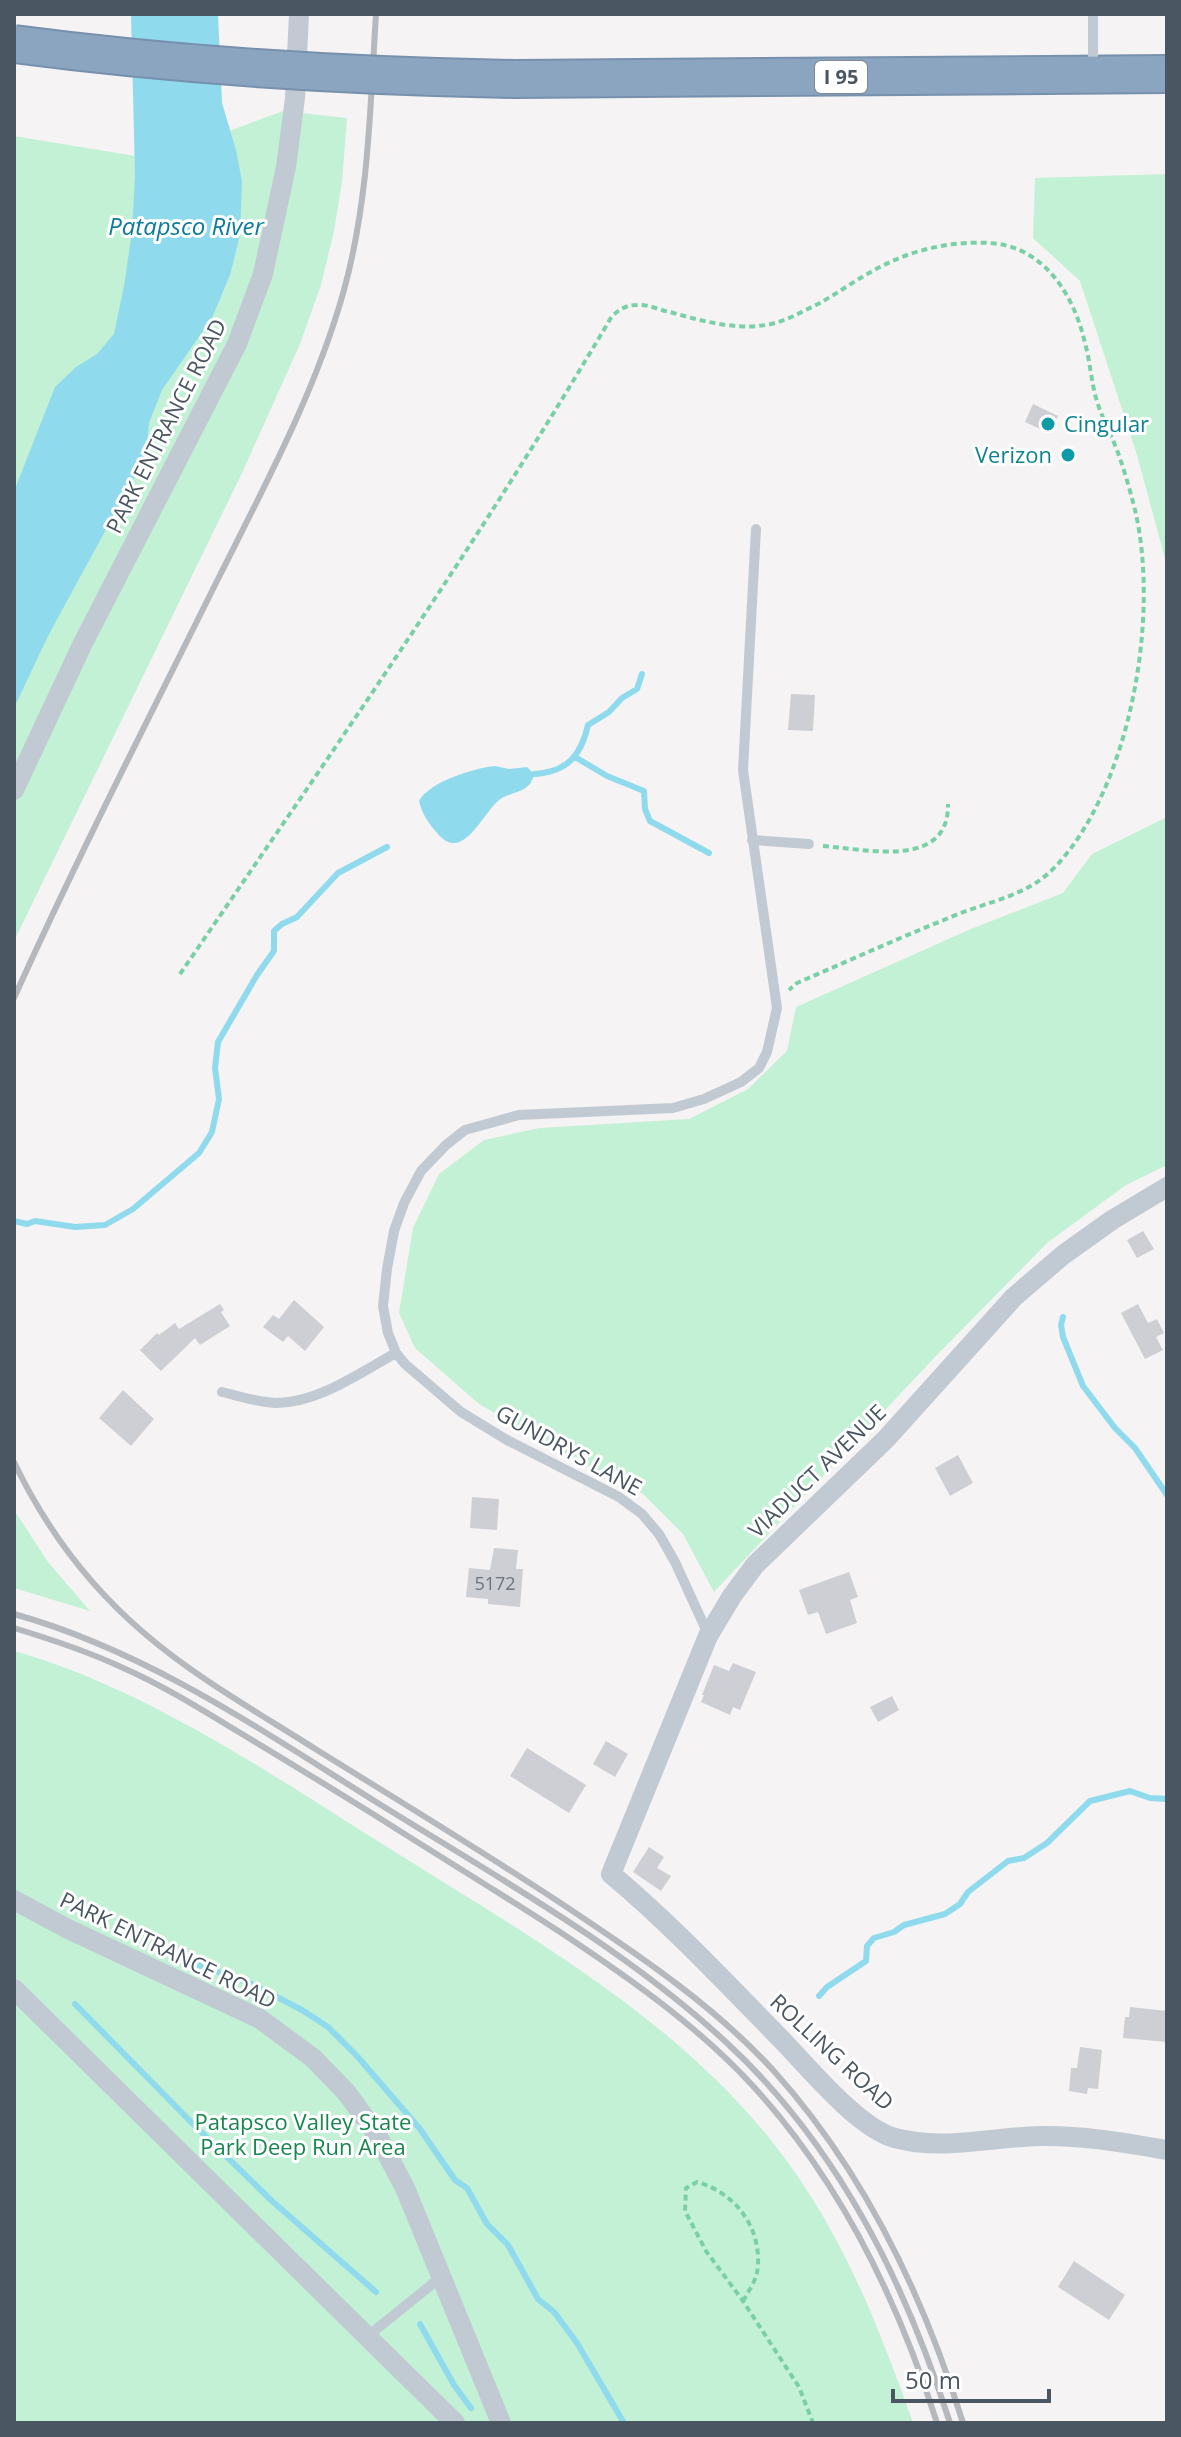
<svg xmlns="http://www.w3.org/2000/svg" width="1181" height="2437" font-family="'Open Sans',sans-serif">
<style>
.green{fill:#c3f1d5}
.water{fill:#90daee}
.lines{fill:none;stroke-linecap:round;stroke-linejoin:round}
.stream{stroke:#90daee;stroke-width:6}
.building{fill:#cdcfd5}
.motorway-casing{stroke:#7690ad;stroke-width:40}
.path{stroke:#7ad0a6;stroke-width:4;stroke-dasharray:6 4;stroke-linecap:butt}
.service{stroke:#c1cad2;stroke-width:10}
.minor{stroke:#c1cad2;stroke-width:20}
.motorway{stroke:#8ba5c1;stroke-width:36}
.rail{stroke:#b5b8bd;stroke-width:6}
.motorway-bridge-casing{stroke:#7690ad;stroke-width:40;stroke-linecap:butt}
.motorway-bridge{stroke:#8ba5c1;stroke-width:36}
.culture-dot{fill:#0f9aa8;stroke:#fff;stroke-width:3}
.labels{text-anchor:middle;stroke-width:6;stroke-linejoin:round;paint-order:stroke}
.number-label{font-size:18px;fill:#6b747e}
.shield{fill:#fff;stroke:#808990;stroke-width:2}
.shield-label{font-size:20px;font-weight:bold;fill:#4a5661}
.culture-label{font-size:22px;fill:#0d838f;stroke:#fff;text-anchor:start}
.street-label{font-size:22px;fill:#4a5661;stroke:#fff}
.park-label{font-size:22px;fill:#17864f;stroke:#fff}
.water-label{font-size:24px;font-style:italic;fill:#0c7c9b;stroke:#fff}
</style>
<rect width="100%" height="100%" fill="#f5f3f3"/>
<path class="green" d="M283,111l64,7 -5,64 -8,49 -13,54 -21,59 -58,129 -228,468v-805l139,23z
M1167,174v392l-30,-111 -57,-174 -47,-43 2,-60z
M1167,817v348l-41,20 -79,58 -113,115 -220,234 -31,-58 -40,-40 -73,-38 -91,-52 -64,-56 -16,-35 14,-85 26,-54 45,-34 56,-12 149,-9 59,-30 39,-38 9,-44 175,-78 92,-36 29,-39z
M14,1510l34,52 42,49 -76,-23z
M14,1651c129,36 257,123 370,194 139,88 291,171 393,303 65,84 101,176 136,275h-899z"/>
<path class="water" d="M131,14h87l4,89 14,47 6,31 -2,54 -10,40 -18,43 -50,72 -13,33 -3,33 -98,180 -34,72 1,-219 40,-102 21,-20 21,-13 17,-20 10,-48 8,-54 3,-57z
M495,766l14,3 18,-2 7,7c-3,18 -19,17 -32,24 -18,10 -38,68 -65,35 -8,-9 -15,-19 -18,-32 10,-19 55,-33 76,-35z"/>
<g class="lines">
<path class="stream" d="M575,757l32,19 37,15 1,18 5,12 59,32
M534,774c33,-2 47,-18 54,-49l21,-13 13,-14 15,-9 5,-15
M14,1221l13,3 8,-3 40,6 30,-2 28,-16 66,-56 13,-21 7,-33 -4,-31 3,-26 39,-67 17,-24v-20l8,-7 15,-7 41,-44 49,-26
M1063,1317l-2,8 2,12 20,49 32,42 20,20 32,47
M171,1955l81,29 50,26 26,17 29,29 63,73 35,51 12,8 20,36 21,21 30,54 16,13 23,31 47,80
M819,1996l8,-9 39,-26 1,-15 7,-8 20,-6 10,-7 41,-11 15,-10 8,-12 40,-31 16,-3 23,-15 43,-42 40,-10 20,7 17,1
M75,2004l118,120 79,77 104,91
M420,2324l34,61 17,23"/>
</g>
<path class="building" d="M1033,404l25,12 -9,17 -24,-11z
M791,694l24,1 -2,36 -25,-1z
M1143,1231l11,18 -17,9 -10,-18z
M294,1300l30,27 -19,24 -17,-15 -5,6 -20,-15 10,-12 6,4z
M220,1304l4,6 -3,2 9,14 -30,19 -5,-7 -34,33 -21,-21 17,-17 2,2 16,-12 4,6z
M1138,1304l10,19 9,-4 7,14 -8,4 7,13 -18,9 -24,-46z
M123,1390l31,29 -23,27 -32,-28z
M958,1455l15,28 -23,13 -15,-28z
M472,1497l27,2 -2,31 -27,-2z
M494,1548l24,2 -2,19h7l-3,38 -32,-3v-5l-22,-2 3,-29 21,2z
M849,1572l9,25 -8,3 7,23 -31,11 -8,-22 -10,3 -9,-25z
M733,1663l23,9 -16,38 -7,-3 -3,8 -29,-13 3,-7h-2l12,-30 15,6z
M892,1696l7,14 -21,12 -8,-15z
M606,1741l22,13 -13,23 -22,-13z
M527,1748l59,37 -17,28 -59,-37z
M649,1847l15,10 -7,11 14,8 -10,15 -28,-19z
M1130,2007l37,4v31l-44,-4 2,-21h4z
M1080,2047l22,3 -4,39 -10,-1 -1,6 -18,-3 2,-23h6z
M1074,2261l51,34 -16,25 -51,-33z"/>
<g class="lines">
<g class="motorway-casing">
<path id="motorway" d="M515,79l652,-5"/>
</g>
<path class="path" d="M823,846c43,3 126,24 125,-42
M180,974c148,-216 299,-432 432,-658 8,-7 14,-11 25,-11 11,-1 22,5 33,7 31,9 65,18 96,13 19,-3 35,-13 52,-21 22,-12 43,-28 66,-39 33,-17 78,-26 115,-21 49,8 76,55 86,99 5,18 6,37 11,55 5,18 14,34 21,52 7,19 13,40 18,60 25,105 -4,276 -79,356 -29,31 -68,35 -105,51 -52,21 -103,44 -154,66l-8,7
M743,2301c5,-9 12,-19 14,-28 7,-42 -20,-80 -60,-91l-11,6 -1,23 21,40 37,50 56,86 14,36"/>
<path class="service" d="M1093,14v54
M752,840l57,4
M222,1392c17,4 37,11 55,11 43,-1 82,-30 119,-50
M708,1634l-33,-72 -16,-28 -17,-20 -23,-17 -112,-57 -46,-28 -56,-48 -9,-11 -8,-20 -5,-27 4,-37 7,-38 10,-28 17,-32 25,-26 19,-15 54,-15 154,-7 31,-9 37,-17 18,-14 8,-16 10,-44 -34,-238 13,-241
M368,2336l73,-59"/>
<path class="minor" d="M14,790l69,-147 154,-299 26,-70 23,-107 9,-69 4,-84
M1167,1187l-55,33 -49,35 -49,42 -128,142 -131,126 -23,31 -24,40 -97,238c61,51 115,109 170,165 27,28 78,90 114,99 47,13 98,-1 145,-2 42,-1 86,7 127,14
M14,1900l54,29 192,90 53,39 33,34 30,41 29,55 96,235
M14,1989l441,434"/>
<use href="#motorway" class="motorway"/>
<path class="rail" d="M14,998c64,-142 135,-280 204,-419 47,-94 98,-188 126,-289 25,-91 26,-182 32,-276
M14,1462c31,65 75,124 130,171 52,45 115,80 173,117 87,54 175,107 260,164 69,46 139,94 196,156 91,101 150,224 190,353
M14,1614c132,37 244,114 359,186 120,75 251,147 355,244 110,102 177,238 222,379
M14,1628c36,11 73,23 107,39 39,17 75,39 111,61 47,28 94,57 141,86 64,41 129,80 193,122 66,44 133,91 187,150 88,96 145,214 184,337"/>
<g class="motorway-bridge-casing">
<path id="motorway-bridge" d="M14,44c167,22 333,32 501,35"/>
</g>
<use href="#motorway-bridge" class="motorway-bridge"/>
</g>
<g class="culture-dot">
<circle cx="1048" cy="424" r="8"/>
<circle cx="1068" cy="455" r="8"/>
</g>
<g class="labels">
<g class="number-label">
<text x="495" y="1590">5172</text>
</g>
<rect class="shield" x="815" y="61" width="52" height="32" rx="6"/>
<g class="shield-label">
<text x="841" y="84">I 95</text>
</g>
<g class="culture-label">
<text x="1064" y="432">Cingular</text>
<text x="1052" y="463" text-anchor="end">Verizon</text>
</g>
<g class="street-label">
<text transform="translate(166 426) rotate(-63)" y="8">PARK ENTRANCE ROAD</text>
<text transform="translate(569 1450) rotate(29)" y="8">GUNDRYS LANE</text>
<text transform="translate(817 1471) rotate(-44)" y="8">VIADUCT AVENUE</text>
<text transform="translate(168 1950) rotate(26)" y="8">PARK ENTRANCE ROAD</text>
<text transform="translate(832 2052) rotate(43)" y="8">ROLLING ROAD</text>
</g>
<g class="park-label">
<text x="303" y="2130">Patapsco Valley State<tspan x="303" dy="25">Park Deep Run Area</tspan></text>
</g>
<g class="water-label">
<text x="186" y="235">Patapsco River</text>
</g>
</g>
<rect width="1181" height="2437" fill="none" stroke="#4a5661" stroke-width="32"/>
<path d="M893 2389v12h156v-12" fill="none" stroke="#4a5661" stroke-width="4"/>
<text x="905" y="2389" font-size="24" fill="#4a5661" stroke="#ffffff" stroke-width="6" paint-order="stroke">50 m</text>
</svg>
